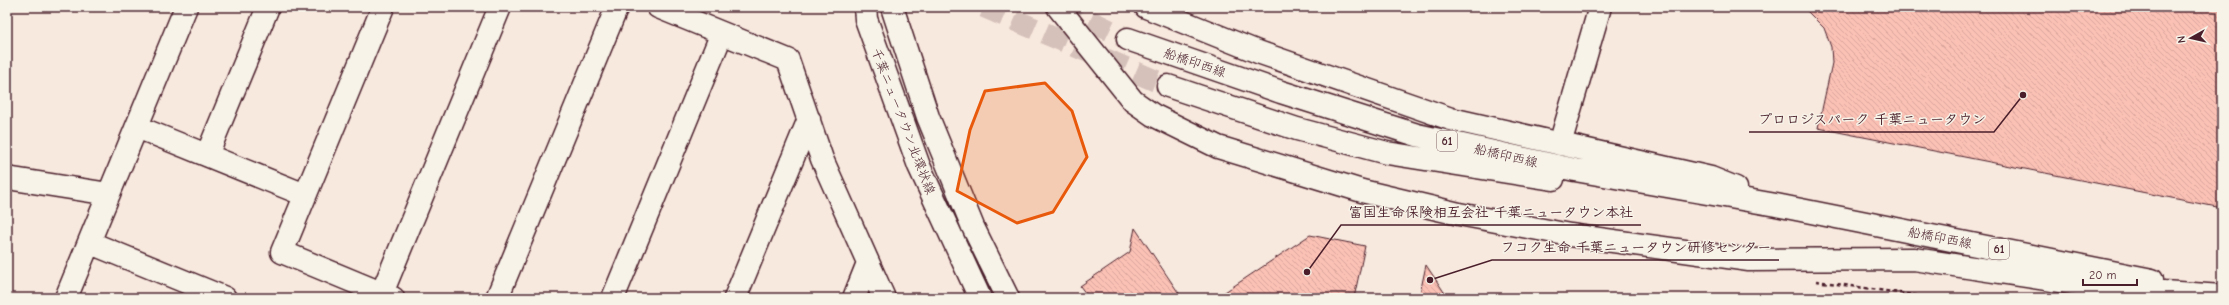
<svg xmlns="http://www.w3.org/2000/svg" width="2229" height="305" font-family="'Comic Neue','Klee One',sans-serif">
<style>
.building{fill:url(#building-back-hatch);stroke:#4a1f2b}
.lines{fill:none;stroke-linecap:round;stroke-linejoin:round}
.major-tunnel{stroke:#d5c1ba;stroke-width:22;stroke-dasharray:22 11;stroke-linecap:butt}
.minor-casing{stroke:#4a1f2b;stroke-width:25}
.major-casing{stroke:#4a1f2b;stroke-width:25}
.path{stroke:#4a1f2b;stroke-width:2.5;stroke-dasharray:4 3;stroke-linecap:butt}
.minor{stroke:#f7f3e8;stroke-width:22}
.major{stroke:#f7f3e8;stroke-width:22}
.marked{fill:#e8590c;fill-opacity:0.2;stroke:#e8590c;stroke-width:3;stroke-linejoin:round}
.labels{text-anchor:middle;stroke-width:3;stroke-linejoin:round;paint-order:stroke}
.shield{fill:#f7f3e8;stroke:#7e5f64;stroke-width:1}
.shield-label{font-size:12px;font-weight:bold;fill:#4a1f2b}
.street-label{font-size:13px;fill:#4a1f2b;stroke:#f7f3e8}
.leader{fill:none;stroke:#4a1f2b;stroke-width:1.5}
.callout-dot{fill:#4a1f2b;stroke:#f7f3e8;stroke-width:1.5}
.callout-label{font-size:14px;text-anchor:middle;font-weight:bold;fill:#4a1f2b;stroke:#f7f3e8;stroke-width:3;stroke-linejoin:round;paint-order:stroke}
</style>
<defs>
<pattern id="building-back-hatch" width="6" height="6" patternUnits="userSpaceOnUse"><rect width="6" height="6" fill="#fbc1b5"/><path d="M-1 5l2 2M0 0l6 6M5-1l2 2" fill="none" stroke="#d9a59c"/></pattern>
</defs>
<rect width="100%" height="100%" fill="#f8e9de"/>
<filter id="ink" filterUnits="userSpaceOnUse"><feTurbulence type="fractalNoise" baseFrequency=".025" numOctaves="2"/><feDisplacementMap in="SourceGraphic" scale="8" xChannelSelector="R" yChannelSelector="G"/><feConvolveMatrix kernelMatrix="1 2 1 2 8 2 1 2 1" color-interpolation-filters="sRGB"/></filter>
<g filter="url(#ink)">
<path class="building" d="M1803,7h419v201l-404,-80 14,-65 -1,-16 -7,-19z
M1135,228l47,70h-93l-9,-12 50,-34z
M1310,235l55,11 -11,52h-138z
M1426,265l22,33h-29z"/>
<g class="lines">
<path class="major-tunnel" d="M984,7l184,79
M1060,7l68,32"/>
<g class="minor-casing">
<path id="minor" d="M383,7l-101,245 111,46
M658,7l130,53 34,99 62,139
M137,127l168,68
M1560,144l40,-137
M207,155l61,-148
M7,178l102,16
M98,246l127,52
M382,293l118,-286
M66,298l120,-291
M497,298l120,-291
M613,298l109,-265
M735,298l74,-179
M854,298l14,-35"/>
</g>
<g class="major-casing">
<path id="major" d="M865,7l1,12 53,147 61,132
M892,7l36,110 45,110 35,71
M1058,7l75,94 20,14 65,32 144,44 97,23 111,21 179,25 165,-1 191,29 117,8
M1146,7l112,45 193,67 260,59 25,10
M1128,39l153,53 136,43 158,35 201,35 376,75
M1168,86l129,43 90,24 166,26"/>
</g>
<path class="path" d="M1816,281l118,17"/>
<use href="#minor" class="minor"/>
<use href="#major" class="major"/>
</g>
</g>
<path class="marked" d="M1045,83l27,28 15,46 -34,55 -36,11 -60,-32 13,-61 15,-39z"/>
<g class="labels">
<g class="shield">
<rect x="1437" y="131" width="20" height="20" rx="3"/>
<rect x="1989" y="239" width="20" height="20" rx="3"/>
</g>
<g class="shield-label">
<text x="1447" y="145">61</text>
<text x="1999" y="253">61</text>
</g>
<g class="street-label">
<text transform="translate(1195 62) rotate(19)" y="5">船橋印西線</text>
<text transform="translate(904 121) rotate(69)" y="5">千葉ニュータウン北環状線</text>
<text transform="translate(1506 155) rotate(13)" y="5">船橋印西線</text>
<text transform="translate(1940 237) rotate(11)" y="5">船橋印西線</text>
</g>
</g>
<path class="leader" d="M2023 95L1994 132H1749M1307 272L1341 225H1641M1430 280L1492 260H1779"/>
<g class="callout-dot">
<circle cx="2023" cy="95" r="4"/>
<circle cx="1307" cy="272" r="4"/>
<circle cx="1430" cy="280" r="4"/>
</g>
<g class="callout-label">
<text x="1872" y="124">プロロジスパーク 千葉ニュータウン</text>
<text x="1491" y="217">富国生命保険相互会社 千葉ニュータウン本社</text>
<text x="1636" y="252">フコク生命 千葉ニュータウン研修センター</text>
</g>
<rect width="2229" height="305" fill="none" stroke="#f7f3e8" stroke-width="24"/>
<rect x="12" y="12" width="2205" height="281" fill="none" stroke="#4a1f2b" stroke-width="1.5" filter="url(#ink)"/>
<g transform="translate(2191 38) rotate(262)" stroke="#f7f3e8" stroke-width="3" paint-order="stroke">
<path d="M0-3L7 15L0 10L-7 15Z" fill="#4a1f2b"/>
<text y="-6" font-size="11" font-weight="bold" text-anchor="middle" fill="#4a1f2b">N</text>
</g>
<path d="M2083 279v6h54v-6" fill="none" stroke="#4a1f2b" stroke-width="2"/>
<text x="2089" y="279" font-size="12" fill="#4a1f2b" stroke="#f7f3e8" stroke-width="3" paint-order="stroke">20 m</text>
</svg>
